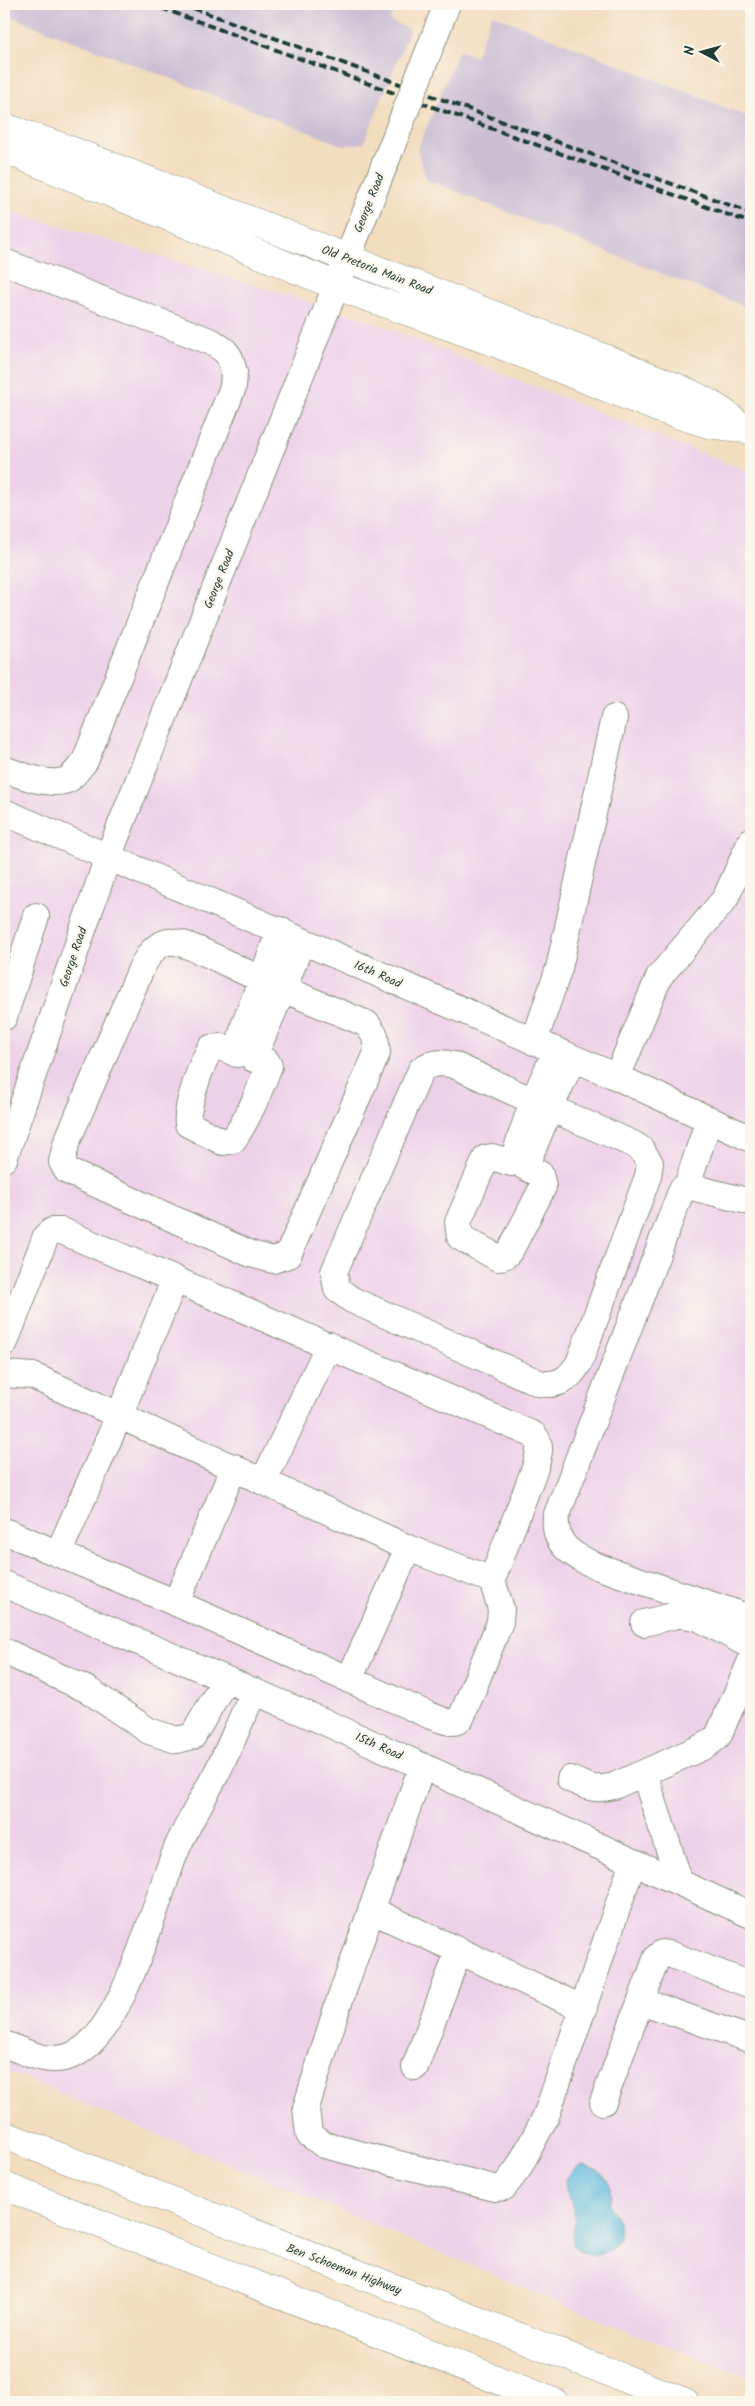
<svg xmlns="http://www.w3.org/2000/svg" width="755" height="2406" font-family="Kalam,sans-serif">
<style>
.built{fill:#edd1e9}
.industrial{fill:#ccbfd4}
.water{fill:#60bbde;stroke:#407c89}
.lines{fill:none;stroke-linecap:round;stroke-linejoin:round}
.minor-casing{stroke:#898d7a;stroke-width:28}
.major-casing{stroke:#898d7a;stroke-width:29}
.highway-casing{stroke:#898d7a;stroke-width:29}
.minor{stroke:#fff;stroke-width:26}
.major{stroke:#fff;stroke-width:28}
.highway{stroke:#fff;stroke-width:28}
.rail{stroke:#1f3d34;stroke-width:4;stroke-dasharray:8 4;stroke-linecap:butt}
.minor-bridge-casing{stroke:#898d7a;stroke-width:28;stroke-linecap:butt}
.minor-bridge{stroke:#fff;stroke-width:26}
.labels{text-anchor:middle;stroke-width:4.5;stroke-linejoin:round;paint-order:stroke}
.street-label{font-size:12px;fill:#1f3d34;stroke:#fbf7ec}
</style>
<rect width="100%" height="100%" fill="#fbf7ec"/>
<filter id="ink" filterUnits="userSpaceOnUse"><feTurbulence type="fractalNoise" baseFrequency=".02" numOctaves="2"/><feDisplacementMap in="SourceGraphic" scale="10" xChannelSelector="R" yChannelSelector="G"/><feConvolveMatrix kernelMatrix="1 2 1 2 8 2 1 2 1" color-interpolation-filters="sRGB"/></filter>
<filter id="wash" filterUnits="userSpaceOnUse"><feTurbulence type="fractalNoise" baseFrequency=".0096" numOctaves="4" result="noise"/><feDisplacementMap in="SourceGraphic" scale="20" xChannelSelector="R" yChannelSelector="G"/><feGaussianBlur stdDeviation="1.12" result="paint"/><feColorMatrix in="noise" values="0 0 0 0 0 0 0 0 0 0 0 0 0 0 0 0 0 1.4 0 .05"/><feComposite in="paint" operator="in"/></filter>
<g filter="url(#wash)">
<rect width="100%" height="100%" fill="#f3ddbf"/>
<path class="built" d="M4,209l358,109 389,155v1905l-143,-55 -604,-253z"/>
<path class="industrial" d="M4,4h393l-7,17 20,8 -46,114 -20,3 -340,-132z
M492,14l259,104v191l-324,-129 -10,-30 42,-100 16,7z"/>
<path class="water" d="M580,2165c23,2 35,18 29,40l9,16 2,18c-13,18 -31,23 -47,6 -1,-10 3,-22 1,-32 -4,-23 -20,-29 6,-48z"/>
</g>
<g filter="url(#ink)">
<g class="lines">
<g class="minor-casing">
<path id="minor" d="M435,35l12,-31
M4,262l208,80 13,9 5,7 4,14 -1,15 -148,374c-5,6 -10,13 -16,18 -15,9 -50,-4 -65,-10
M4,812l613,265 134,62
M280,930l-18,49c-20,-6 -76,-40 -94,-37 -14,3 -21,15 -27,27l-75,175 -4,18 5,9 184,83 22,6 15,-5 89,-202 -2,-17 -8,-12 -84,-35 19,-48
M262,979l-18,47 -7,28 -16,-7 -10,1c-9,13 -26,61 -23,76l35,18 10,-2c16,-22 26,-49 36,-74l-3,-5 -12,-2 3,-10 26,-60
M4,1017l32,-101
M534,1042l25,-74 55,-250
M556,1051l-23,50 -79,-36c-12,-3 -24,-3 -33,5l-87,202 3,17 15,11 187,83c20,4 30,-4 40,-20l69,-187 2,-13 -9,-14 -8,-5 -83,-36 23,-50
M617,1077l42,-100 66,-78 26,-58
M533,1101l-21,62 -20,-6 -6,1 -28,64 2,15 38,21 8,-3 5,-6 32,-62 -3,-13 -15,-7 25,-59
M4,1159l104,-302 276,-691
M687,1186l22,-67
M751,1202l-64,-16 -5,3 -126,328c-3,30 20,40 43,50l152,51
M4,1374l29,2 375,172 84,32
M264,1480l65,-135
M4,1531l172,72 255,113c10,3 24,12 31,0l38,-94 1,-13 -9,-29 43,-112c3,-12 8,-22 -1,-33l-472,-204h-10l-6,5 -41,106
M58,1554l61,-138 56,-137
M4,1584l314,135 433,196
M176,1603l58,-136
M644,1623l37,-9 18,4 52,28v3
M4,1651l84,39 61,41 28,9 16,-4 32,-56
M349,1680l59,-132
M422,1766l-85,242 -31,100 3,26 15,11 170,43 10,-1 14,-18 28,-53 87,-254
M644,1773l36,110
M570,1779c18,8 24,12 44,7l93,-41 11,-9 33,-75
M371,1910l213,99
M641,2001l108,38
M4,2044c22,8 45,22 69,11 52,-23 82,-155 104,-207 11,-25 26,-49 39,-74 14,-27 25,-55 38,-83
M415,2067l44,-117
M603,2102l54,-145 5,-4 7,1 82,31"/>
</g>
<g class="major-casing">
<path id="major" d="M4,127l61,21 562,219c39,17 84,30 115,61
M4,149l333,137 156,56 167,67 48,15 34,4 9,3"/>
</g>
<g class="highway-casing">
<path id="highway" d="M4,2135l681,267
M4,2186l550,216"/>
</g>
<use href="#minor" class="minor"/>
<use href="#major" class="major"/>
<use href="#highway" class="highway"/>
<path class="rail" d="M150,4l601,219
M182,4l569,209"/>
<g class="minor-bridge-casing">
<path id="minor-bridge" d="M384,166l51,-131"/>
</g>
<use href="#minor-bridge" class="minor-bridge"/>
</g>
</g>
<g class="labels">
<g class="street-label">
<text transform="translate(369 203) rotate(-68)" y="4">George Road</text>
<text transform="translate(377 270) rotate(21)" y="4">Old Pretoria Main Road</text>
<text transform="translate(219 579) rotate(-68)" y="4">George Road</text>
<text transform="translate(73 957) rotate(-71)" y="4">George Road</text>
<text transform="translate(378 974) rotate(24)" y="4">16th Road</text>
<text transform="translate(379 1746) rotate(24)" y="4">15th Road</text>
<text transform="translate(344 2269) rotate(21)" y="4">Ben Schoeman Highway</text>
</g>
</g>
<rect width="755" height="2406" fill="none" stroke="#fbf7ec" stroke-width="20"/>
<g transform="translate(702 52) rotate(276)" stroke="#fbf7ec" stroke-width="4" paint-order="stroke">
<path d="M0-4L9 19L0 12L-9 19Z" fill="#1f3d34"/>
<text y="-8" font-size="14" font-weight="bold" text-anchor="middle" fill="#1f3d34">N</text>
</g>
</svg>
